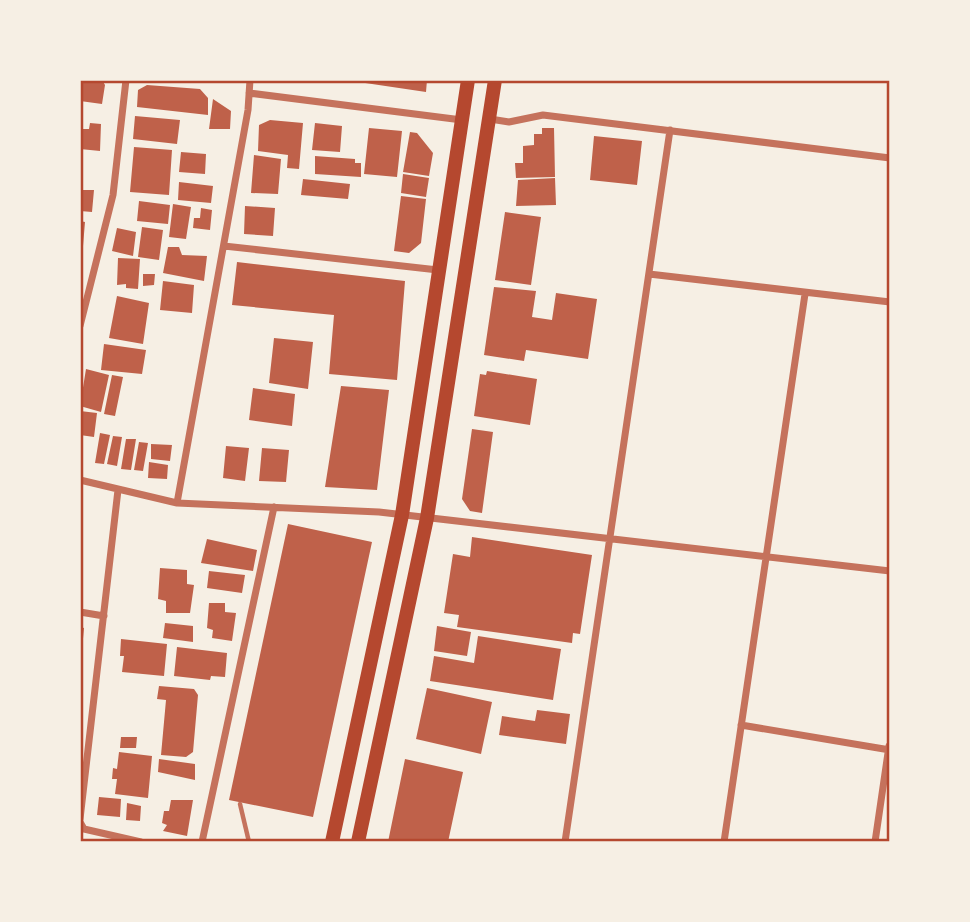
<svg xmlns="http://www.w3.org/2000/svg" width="970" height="922" font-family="Overpass,sans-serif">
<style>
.building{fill:#bf614a}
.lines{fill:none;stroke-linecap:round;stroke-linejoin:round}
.service{stroke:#c5725c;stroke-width:4.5}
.minor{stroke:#c5725c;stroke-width:7}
.primary{stroke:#b5482f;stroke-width:14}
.neatline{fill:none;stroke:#b5482f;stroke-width:2.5}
</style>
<rect width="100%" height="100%" fill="#f6efe4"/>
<path class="building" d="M80,80h22l3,5 -3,19 -22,-3z
M345,80h82l-1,12z
M147,85l53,4 8,9v17l-71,-8 1,-17z
M213,99l18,12 -1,18h-21z
M135,116l45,4 -3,24 -44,-5z
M270,120l33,3 -4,46 -12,-1 1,-13 -30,-4 1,-26z
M90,123l11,1 -1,27 -20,-2v-20h9z
M315,123l27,3 -2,26 -28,-2z
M369,128l33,3 -5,46 -33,-3z
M542,128h12l1,49 -39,1 -1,-15h8v-17l11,-1v-11h8z
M410,132l7,1 16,20 -4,23 -26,-4z
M594,136l48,5 -5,44 -47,-5z
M134,147l38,3 -3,45 -39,-3z
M181,152l25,2 -1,20 -26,-2z
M254,155l27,4 -3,35 -27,-1z
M315,156l40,3v4h6v14l-46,-3z
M403,174l26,4 -3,19 -25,-4z
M555,178l1,27 -40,1 2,-26z
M303,179l47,5 -2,15 -47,-4z
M179,182l34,4 -2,17 -33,-3z
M80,190h14l-2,22 -12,-1z
M401,196l25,3 -5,44 -12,10 -15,-2z
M139,201l31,4 -2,19 -31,-3z
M173,204l18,3 -5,32 -17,-2z
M245,206l30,2 -2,28 -29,-2z
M201,208l11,2 -2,20 -17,-2 1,-10h6z
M505,212l36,5 -10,68 -36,-5z
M80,221l5,1 -2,24h-3z
M142,227l21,3 -4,30 -21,-3z
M117,228l19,4 -3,24 -21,-5z
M168,247h11l3,8 25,1 -3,25 -41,-8z
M118,258l22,1 -2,30 -12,-1v-4l-9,1z
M237,262l168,19 -8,99 -68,-6 5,-59 -102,-10z
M143,274h12l-1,11 -11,1z
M163,281l31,4 -2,28 -32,-3z
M494,287l42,4 -4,26 20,3 4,-27 41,6 -9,60 -62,-9 -2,11 -40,-6z
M117,296l32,7 -6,41 -34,-6z
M274,338l39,4 -5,47 -39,-6z
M104,344l42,6 -4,24 -41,-4z
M86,369l23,6 -8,37 -21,-6z
M487,371l50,8 -7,46 -56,-9 6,-42 6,1z
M112,375l11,2 -8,39 -11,-2z
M341,386l48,4 -12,100 -52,-3z
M253,388l42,6 -3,32 -43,-6z
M80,411l17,2 -3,24 -14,-2z
M472,429l21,3 -11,81 -12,-2 -8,-12z
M100,433l10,2 -6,29 -9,-1z
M113,436l9,1 -5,29 -10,-2z
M126,439h10l-5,31 -10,-1z
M139,442l9,1 -5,28 -9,-1z
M151,444l21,1 -2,16 -19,-2z
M226,446l23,2 -4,33 -22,-3z
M262,448l27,2 -3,32 -27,-1z
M149,462l19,3 -1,14 -19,-1z
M288,524l84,18 -59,275 -84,-17z
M472,537l120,18 -12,79 -7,-1 -1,10 -115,-16 2,-12 -15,-2 9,-59 17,3z
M207,539l50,11 -4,21 -52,-8z
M160,568l27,2v14l7,1 -4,28h-24v-12l-8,-2z
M209,571l36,4 -3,18 -35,-5z
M209,603h16v9l11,1 -4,28 -20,-3 1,-8 -6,-2z
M165,623l28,3v16l-30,-4z
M437,626l34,6 -4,24 -33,-5z
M80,627l4,1 -2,21h-2z
M478,636l83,13 -8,51 -123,-19 4,-25 40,7z
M121,639l46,5 -3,32 -42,-4 2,-16h-4z
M177,647l50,6 -2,24 -14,-1 -1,4 -36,-4z
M159,686l35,3 4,6 -5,57 -7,5 -25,-2 5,-55 -9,-1z
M427,688l65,14 -11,52 -65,-15z
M537,710l33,4 -4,30 -67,-9 3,-19 33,5z
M121,737h16l-1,11h-16z
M119,752l33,4 -4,42 -33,-4 2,-15h-5l1,-11 4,1z
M159,759l36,5v16l-37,-8z
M405,759l58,13 -15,70h-60z
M99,797l22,2 -1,18 -23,-2z
M171,800h22l-6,36 -24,-5 4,-6 -5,-2 2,-12h5z
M127,803l14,3 -1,15 -14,-1z"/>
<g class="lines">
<path class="service" d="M240,804l9,38"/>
<path class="minor" d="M249,93l213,27
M490,119l19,3 34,-7 347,43
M224,246l214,24
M649,274l241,28
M80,326l33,-131 13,-115
M80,480l97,23 202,9 511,59
M177,503l71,-393 2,-30
M80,612l24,4
M741,725l149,25
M80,819l38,-329
M80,822l4,7 57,13
M202,842l72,-335
M565,842l105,-712
M724,842l81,-548
M875,842l14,-96"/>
<path class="primary" d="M332,842l70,-327 66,-435
M358,842l69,-324 68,-438"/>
</g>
<rect width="970" height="922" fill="none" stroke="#f6efe4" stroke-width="164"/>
<rect x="82" y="82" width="806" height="758" class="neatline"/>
</svg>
